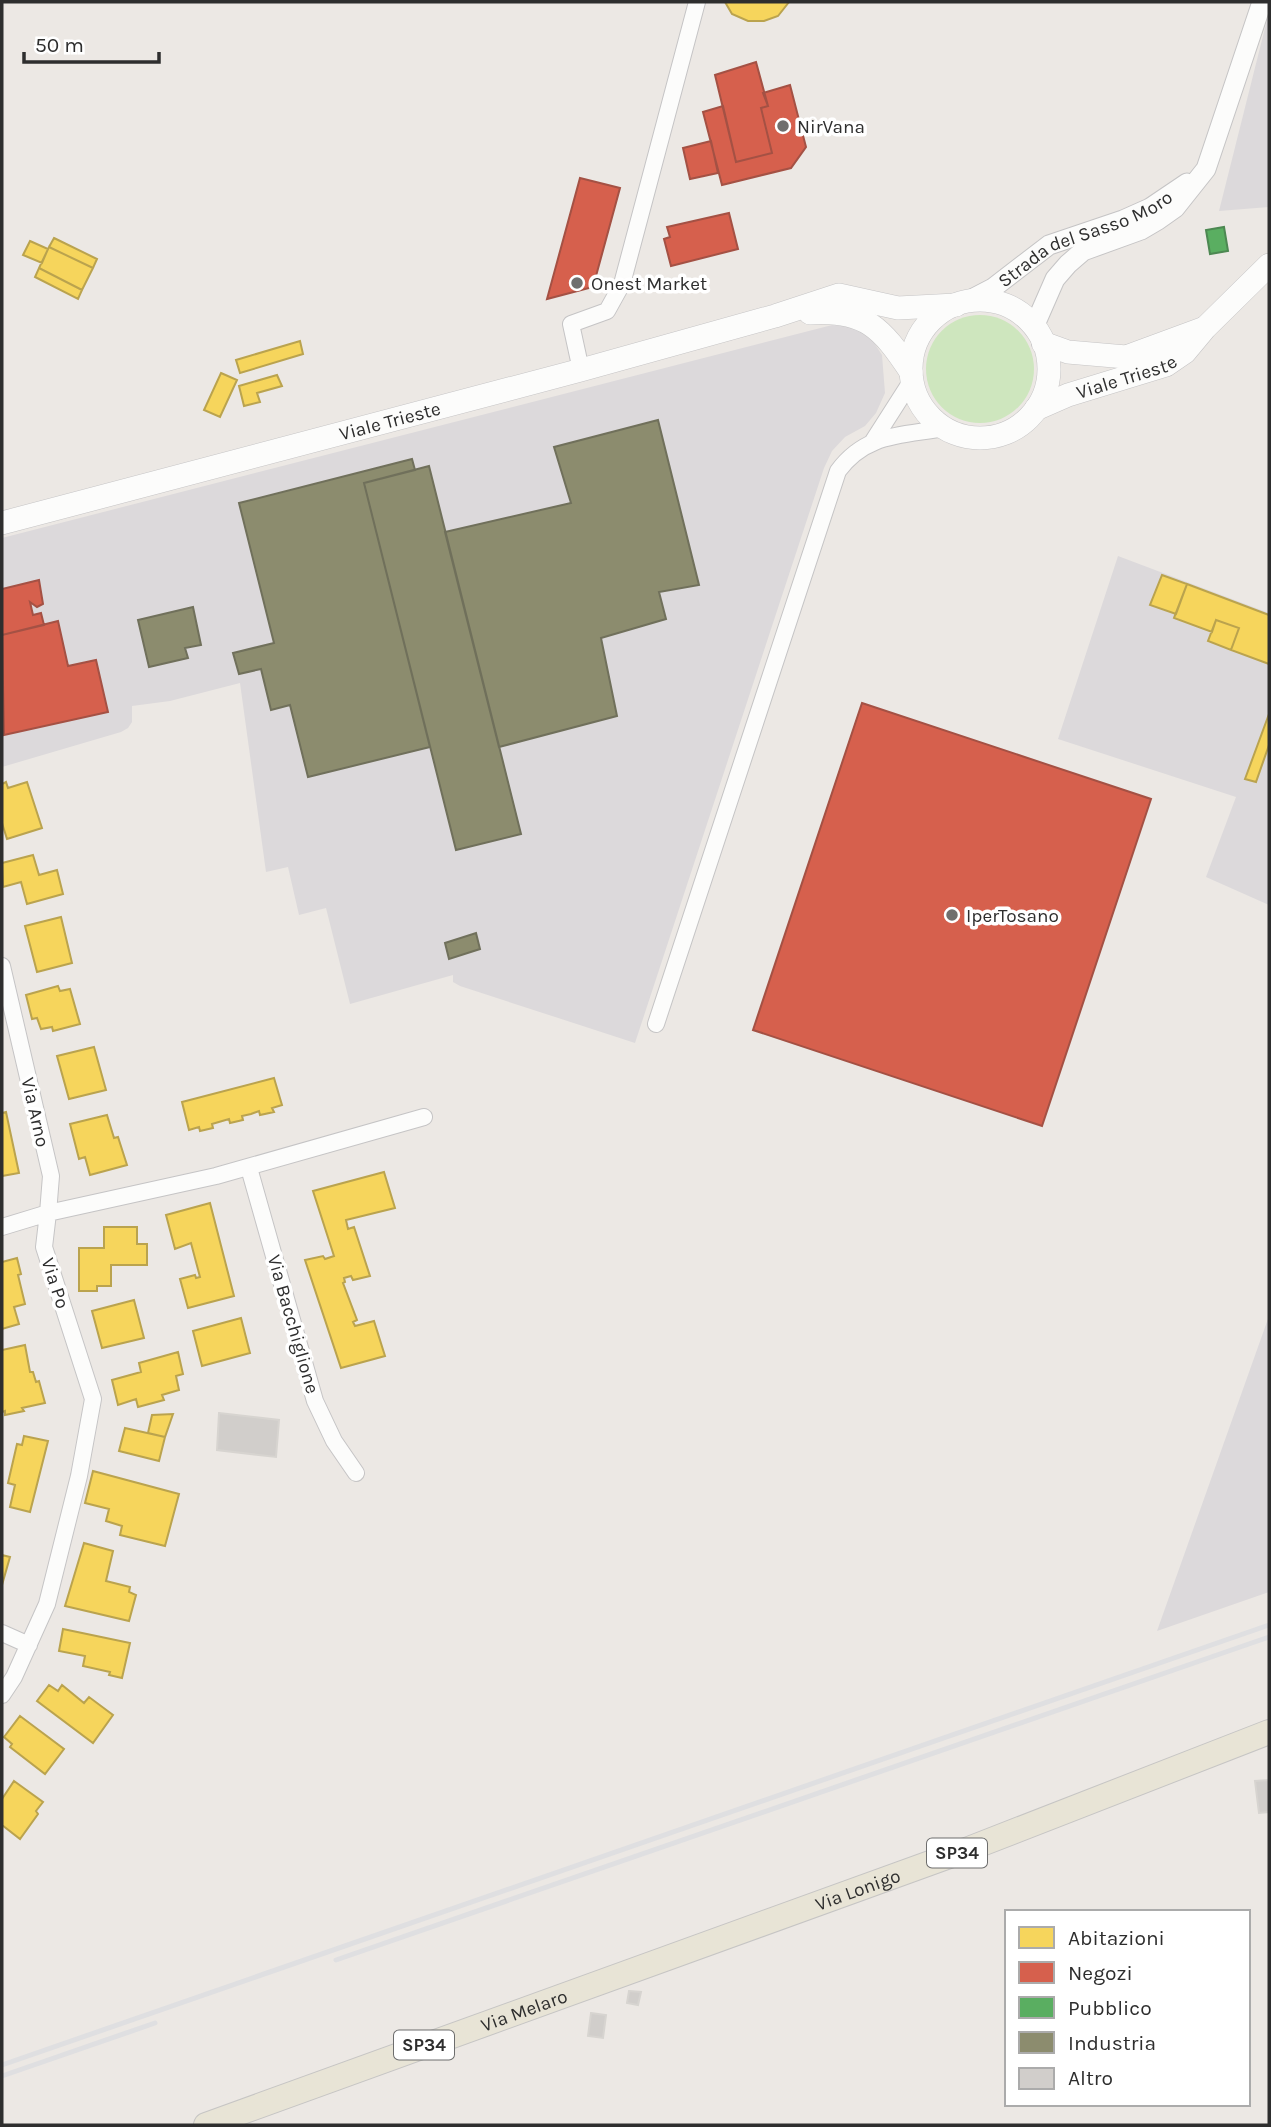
<svg xmlns="http://www.w3.org/2000/svg" width="1271" height="2127" font-family="Karla,sans-serif">
<style>
.industrial{fill:#dcd9db}
.green{fill:#cee6be}
.homes{fill:#f6d55c;stroke:#baa34e;stroke-width:2}
.shops{fill:#d6604d;stroke:#a45144;stroke-width:2}
.public{fill:#5aae61;stroke:#4d8852;stroke-width:2}
.industry{fill:#8c8c6e;stroke:#70705b;stroke-width:2}
.building{fill:#d1cecb;stroke:#d7d4d0;stroke-width:2}
.lines{fill:none;stroke-linecap:round;stroke-linejoin:round}
.minor-casing{stroke:#c5c4c5;stroke-width:18}
.tertiary-casing{stroke:#c5c4c5;stroke-width:21}
.secondary-casing{stroke:#c5c4c5;stroke-width:24}
.primary-casing{stroke:#c6c5c4;stroke-width:26}
.minor{stroke:#fcfcfb;stroke-width:16}
.tertiary{stroke:#fcfcfb;stroke-width:19}
.secondary{stroke:#fcfcfb;stroke-width:23}
.primary{stroke:#e8e4d6;stroke-width:24}
.rail{stroke:#dfdfe1;stroke-width:5}
.poi-dot{fill:#706f6e;stroke:#fff;stroke-width:2.5}
.labels{text-anchor:middle;stroke-width:7;stroke-linejoin:round;paint-order:stroke}
.shield{fill:#fff;stroke:#6d6d6d;stroke-width:2}
.shield-label{font-size:18px;font-weight:bold;fill:#2e2e2e}
.poi-label{font-size:19px;fill:#2e2e2e;stroke:#fff;text-anchor:start}
.street-label{font-size:19px;fill:#2e2e2e;stroke:#fff}
</style>
<rect width="100%" height="100%" fill="#ece8e4"/>
<path class="industrial" d="M1269,12v195l-50,4z
M840,323l17,5 14,10 11,17 3,38 -9,20 -11,13 -20,11 -13,14 -8,17 -189,575 -175,-57 -7,-4v-7l-103,29 -24,-96 -27,7 -11,-48 -22,5 -26,-189 -70,18 -38,5v16l-4,6 -7,4 -119,35v-229z
M1118,556l151,57v292l-63,-28 30,-80 -178,-58z
M1269,1316v276l-112,39z"/>
<path class="green" d="M926 369a54 54 0 1 1 108 0a54 54 0 1 1-108 0Z"/>
<path class="homes" d="M725,2h64l-11,14 -14,5h-16l-16,-7z
M54,238l43,21 -4,9 -44,-21z
M30,241l18,8 -6,14 -19,-8z
M49,247l44,21 -11,22 -43,-22z
M39,268l43,22 -4,9 -43,-22z
M300,341l3,13 -63,19 -4,-13z
M221,373l16,7 -17,37 -16,-7z
M277,375l5,11 -25,7 3,9 -16,4 -5,-20z
M1162,575l25,9 -11,30 -26,-9z
M1187,584l82,31v49l-38,-14 8,-22 -23,-8 -4,12 -38,-14z
M1216,620l23,8 -8,22 -23,-9z
M1269,714v31l-13,37 -11,-3z
M6,782l2,6 19,-6 15,46 -35,11 -5,-16v-39z
M33,855l6,20 18,-5 6,24 -36,10 -6,-22 -18,5 -1,-24z
M61,917l11,46 -35,9 -12,-46z
M58,986l2,5 10,-2 10,35 -27,7 -1,-4 -11,2 -4,-11 -5,1 -6,-24z
M94,1047l12,43 -37,9 -12,-43z
M274,1078l8,27 -10,3 2,4 -14,3 -1,-4 -8,3 -9,2 1,4 -13,3 -1,-4 -17,5 1,4 -13,3 -1,-4 -10,3 -7,-28z
M6,1112l13,61 -17,3v-63z
M107,1115l7,23 4,-1 9,28 -37,10 -5,-18 -6,2 -9,-35z
M384,1172l11,36 -49,12 2,9 6,-2 16,49 -17,4 -2,-4 -7,2 1,4 -2,1 14,37 -4,2 2,4 19,-5 11,35 -44,12 -36,-108 18,-4 2,3 9,-3 -21,-65z
M210,1203l24,93 -46,12 -8,-29 15,-4 1,3 4,-1 -9,-34 -16,6 -9,-34z
M104,1227h33v17h10v21h-36v21h-14v5h-18v-43h25z
M17,1258l4,16 -3,1 7,29 -11,3 5,17 -17,5v-67z
M134,1300l10,38 -42,10 -10,-37z
M241,1318l9,35 -48,13 -9,-35z
M25,1345l5,27h3l3,10 3,-1 6,22 -23,5 2,3 -19,4v-4l-3,1v-62z
M178,1352l5,22 -7,2 3,14 -17,5 2,5 -26,7 -2,-8 -18,6 -6,-25 29,-8 -2,-9z
M173,1414l-8,23 -17,-4 4,-18z
M125,1428l40,9 -6,24 -40,-10z
M24,1436l24,5 -18,71 -20,-5 5,-22 -7,-2 9,-39 5,1z
M93,1471l86,23 -14,52 -45,-11 2,-9 -16,-5 3,-12 -24,-6z
M84,1543l29,8 -7,30 24,6 -1,5 7,3 -7,26 -64,-15z
M2,1555l8,2 -8,28z
M63,1629l67,14 -8,35 -13,-3 1,-3 -27,-6 2,-10 -26,-5z
M49,1685l9,6 4,-6 22,18 5,-6 24,18 -20,28 -56,-42z
M20,1716l44,33 -19,25 -35,-27 2,-3 -8,-7z
M14,1781l29,21 -7,9 2,3 -18,25 -18,-14v-26z"/>
<path class="shops" d="M756,62l12,44 -7,2 11,45 -36,9 -21,-87z
M790,85l16,62 -15,21 -69,17 -19,-73 20,-6 13,56 36,-9 -11,-45 7,-2 -5,-13z
M711,141l7,32 -28,6 -7,-31z
M580,178l40,10 -27,99 -46,12z
M729,213l9,36 -67,17 -7,-27 6,-2 -3,-10z
M39,580l4,24 -6,3 -7,-5 3,13 8,-2 3,12 -42,10v-46z
M58,621l10,45 28,-6 12,52 -104,23 -2,-100z
M862,703l289,96 -109,327 -289,-96z"/>
<path class="public" d="M1224,227l4,24 -18,3 -4,-24z"/>
<path class="industry" d="M658,420l41,165 -40,7 7,27 -65,19 16,78 -118,31 -54,-215 126,-29 -17,-56z
M412,459l3,11 -51,13 66,264 -122,30 -18,-72 -19,5 -10,-41 -22,5 -6,-21 41,-10 -35,-140z
M429,466l92,368 -65,16 -92,-367z
M193,607l8,38 -16,3 3,10 -39,9 -11,-47z
M476,933l4,16 -31,10 -4,-16z"/>
<path class="building" d="M219,1413l60,7 -3,37 -59,-7z
M1269,1780v32l-10,1 -4,-32z
M629,1991l12,1 -3,13 -11,-2z
M591,2013l15,2 -3,23 -15,-2z"/>
<g class="lines">
<g class="minor-casing">
<path id="minor" d="M581,370l-10,-46 36,-13 15,-27 75,-282
M873,441l39,-61
M2,966l49,210 -3,37 -46,14
M656,1024l182,-553c28,-38 63,-35 107,-43
M249,1168l66,233 19,40 22,32
M2,1633l27,12
M2,1695l12,-18 33,-73 32,-128 14,-77 -49,-152 4,-34 168,-37 208,-59"/>
</g>
<g class="tertiary-casing">
<g id="tertiary">
<path id="s1" d="M966,302l27,-14 56,-43 74,-25 27,-12 37,-25"/>
<path d="M1034,327l21,-48 13,-15 15,-13 58,-21 17,-10 17,-12 31,-39 56,-167"/>
</g>
</g>
<g class="secondary-casing">
<g id="secondary">
<circle cx="980" cy="369" r="69"/>
<path d="M810,313c55,-4 72,15 101,59"/>
<path d="M1043,343l25,9 58,5 76,-28"/>
<path id="s2" d="M1036,409l32,-14 98,-30 19,-13 20,-24 64,-63"/>
<path id="s3" d="M2,523l579,-153 194,-54 64,-21 59,13 58,-3"/>
</g>
</g>
<g class="primary-casing">
<g id="primary">
<path id="s4" d="M206,2125l760,-275 303,-118"/>
</g>
</g>
<use href="#minor" class="minor"/>
<use href="#tertiary" class="tertiary"/>
<use href="#secondary" class="secondary"/>
<use href="#primary" class="primary"/>
<path class="rail" d="M336,1960l933,-323
M2,2065l1267,-440
M2,2076l153,-53"/>
</g>
<g class="poi-dot">
<circle cx="783" cy="126" r="7"/>
<circle cx="577" cy="283" r="7"/>
<circle cx="952" cy="915" r="7"/>
</g>
<g class="labels">
<g class="shield">
<rect x="927" y="1838.5" width="60" height="29" rx="5"/>
<rect x="394" y="2030.5" width="60" height="29" rx="5"/>
</g>
<g class="shield-label">
<text x="957" y="1859">SP34</text>
<text x="424" y="2051">SP34</text>
</g>
<g class="poi-label">
<text x="797" y="133">NirVana</text>
<text x="591" y="290">Onest Market</text>
<text x="966" y="922">IperTosano</text>
</g>
<g class="street-label">
<text dy="7" stroke="none"><textPath href="#s1" startOffset="136">Strada del Sasso Moro</textPath></text>
<text dy="7" stroke="none"><textPath href="#s2" startOffset="96">Viale Trieste</textPath></text>
<text dy="7" stroke="none"><textPath href="#s3" startOffset="401">Viale Trieste</textPath></text>
<text transform="translate(36 1112) rotate(77)" y="7">Via Arno</text>
<text transform="translate(56 1283) rotate(72)" y="7">Via Po</text>
<text transform="translate(294 1324) rotate(74)" y="7">Via Bacchiglione</text>
<text dy="7" stroke="none"><textPath href="#s4" startOffset="693">Via Lonigo</textPath></text>
<text dy="7" stroke="none"><textPath href="#s4" startOffset="338">Via Melaro</textPath></text>
</g>
</g>
<rect width="1271" height="2127" fill="none" stroke="#2e2e2e" stroke-width="7"/>
<rect x="1005" y="1910" width="245" height="196" fill="#ffffff" stroke="#ababab" stroke-width="2"/>
<rect x="1019" y="1927" width="35" height="21" fill="#f6d55c" stroke="#ababab" stroke-width="2"/>
<text x="1068" y="1945" font-size="21" fill="#2e2e2e">Abitazioni</text>
<rect x="1019" y="1962" width="35" height="21" fill="#d6604d" stroke="#ababab" stroke-width="2"/>
<text x="1068" y="1980" font-size="21" fill="#2e2e2e">Negozi</text>
<rect x="1019" y="1997" width="35" height="21" fill="#5aae61" stroke="#ababab" stroke-width="2"/>
<text x="1068" y="2015" font-size="21" fill="#2e2e2e">Pubblico</text>
<rect x="1019" y="2032" width="35" height="21" fill="#8c8c6e" stroke="#ababab" stroke-width="2"/>
<text x="1068" y="2050" font-size="21" fill="#2e2e2e">Industria</text>
<rect x="1019" y="2068" width="35" height="21" fill="#d1cecb" stroke="#ababab" stroke-width="2"/>
<text x="1068" y="2085" font-size="21" fill="#2e2e2e">Altro</text>
<path d="M24 52v10h135v-10" fill="none" stroke="#2e2e2e" stroke-width="3.5"/>
<text x="35" y="52" font-size="21" fill="#2e2e2e" stroke="#ffffff" stroke-width="5" paint-order="stroke">50 m</text>
</svg>
